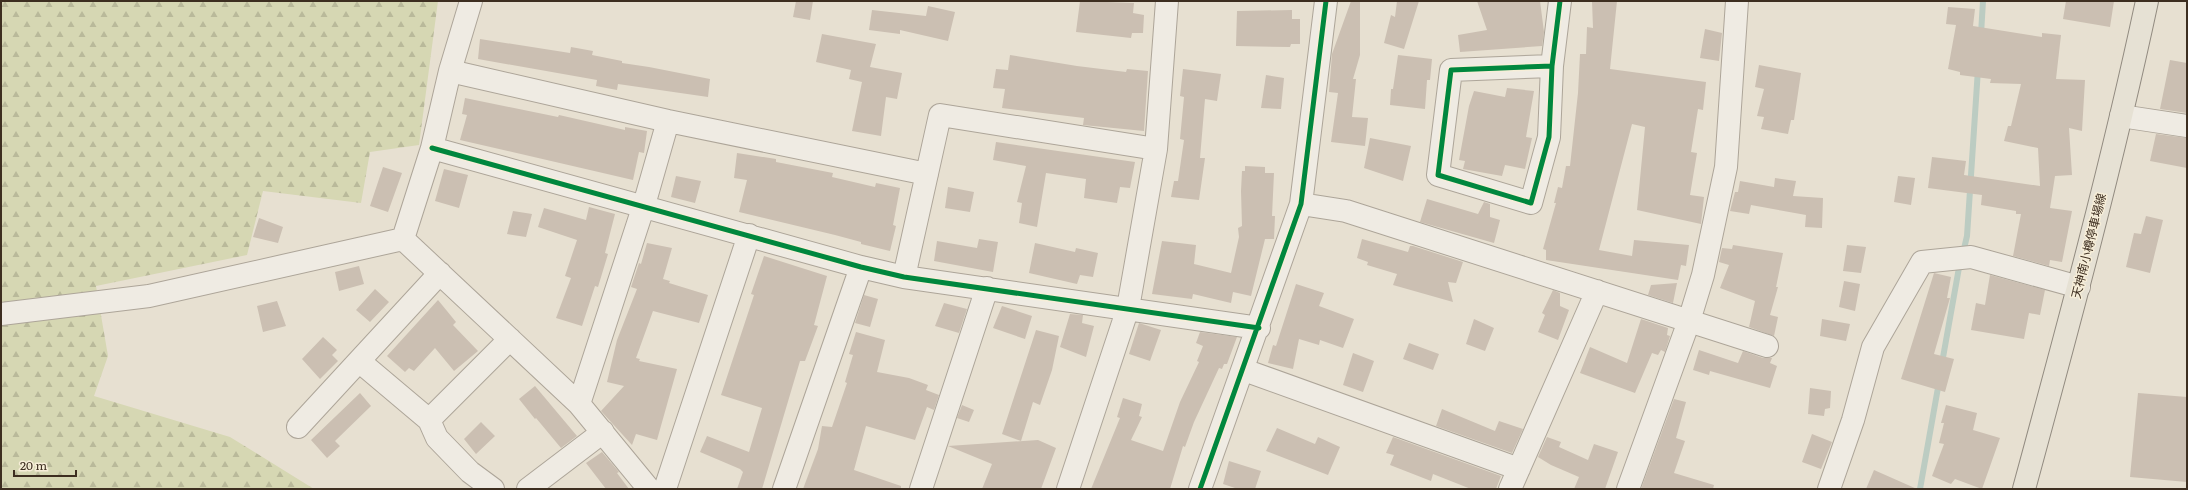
<svg xmlns="http://www.w3.org/2000/svg" width="2188" height="490" font-family="Literata,'Noto Sans JP',serif">
<style>
.forest{fill:url(#forest-firs)}
.lines{fill:none;stroke-linecap:round;stroke-linejoin:round}
.stream{stroke:#bcccc2;stroke-width:6}
.building{fill:#cbbfb2}
.minor-casing{stroke:#ada599;stroke-width:24}
.major-casing{stroke:#928b80;stroke-width:24}
.minor{stroke:#efebe3;stroke-width:22}
.major{stroke:#e6e1d4;stroke-width:22}
.cycleway-casing{stroke:#f7eed8;stroke-width:8}
.cycleway{stroke:#00873e;stroke-width:5}
.labels{text-anchor:middle;stroke-width:3;stroke-linejoin:round;paint-order:stroke}
.street-label{font-size:12px;fill:#3d2e20;stroke:#f7eed8}
</style>
<defs>
<pattern id="forest-firs" width="22" height="20" patternUnits="userSpaceOnUse"><rect width="22" height="20" fill="#d6d7b3"/><path d="M5 1l3.5 6h-7zM16 11l3.5 6h-7z" fill="#b9b99a"/></pattern>
</defs>
<rect width="100%" height="100%" fill="#e7e0d1"/>
<path class="forest" d="M1,1h437l-19,144 -49,7 -9,51 -98,-12 -16,64 -151,31 12,70 -14,40 136,41 84,52h-313z"/>
<g class="lines">
<path class="stream" d="M1981,34l2,-33
M1963,253l4,-17 11,-167
M1942,363l18,-101
M1920,489l19,-107"/>
</g>
<path class="building" d="M796,1h17l-3,19 -17,-3z
M1080,1l54,2 -1,10 11,2 -1,18h-11l-1,5 -55,-6z
M1351,1h9v54l-7,24h3l-4,38 16,1 -3,28 -34,-4 7,-49 -9,-1 3,-38z
M1397,1h22l-15,48 -20,-6 7,-28 4,2z
M1477,1h63l4,31 -2,14 -82,6 -2,-17 29,-5z
M1592,1h25l-7,68 96,13 -3,28 -5,-1 -7,43 6,1 -7,42 14,2 -3,27 -64,-14 8,-83 -13,-3 -33,126 33,6 2,-16 55,5 -3,21 -5,-1 -3,15 -132,-20v-10l-3,-1 13,-46h-2l4,-16 4,1 4,-22h4l8,-73 2,-39h6l1,-27 6,1z
M2066,1h48l-4,26 -47,-8z
M928,6l27,6 -7,29 -48,-11v4l-31,-4 3,-20 54,6z
M1948,7l27,2 -2,17 69,11v-4l19,2 -5,44 29,1 -3,51 -13,-3 3,47 -17,1 -5,32 22,3 -10,51 -12,-2 -1,6 -36,-10 8,-42h-5v-3l-35,-6 1,-10 -54,-7 4,-31 34,4 -2,14 76,11 -2,-38 -34,-7 4,-15h3l10,-42 -31,-1 1,-4 -31,-4v-3l-12,-3 8,-44 -10,-1z
M1292,10v9h8v25h-9l-1,3 -54,-1 1,-35z
M1705,29l17,4 -3,28 -19,-3z
M822,34l54,10 -6,23 32,6 -5,26 -11,-2 -5,39 -29,-5 10,-49 -13,-3 2,-9 -35,-8z
M480,39l90,14 1,-6 22,4 -1,4 30,6v2l27,4 61,12 -2,18 -90,-13 -1,6 -21,-4 1,-6 -119,-21z
M1010,55l67,11 49,6 1,-3 21,2 -4,60 -61,-6 1,-7 -82,-10 3,-19 -12,-1 3,-19 12,1z
M1398,55l34,4 -2,21h-3l-2,29 -35,-4 1,-16h2z
M2170,60l17,3v50l-27,-4z
M1759,65l42,8 -7,47h-3l-3,14 -27,-5 3,-12 -7,-1 7,-27 -9,-2z
M1183,69l38,5 -4,27 -12,-2 -5,59h5l-6,42 -28,-3 3,-16h4l6,-41 -4,-1 4,-42 -4,-1z
M1266,75l18,3 -3,31 -20,-1z
M1507,88l27,3 -8,46 6,1 -7,31 -20,-4 -3,11 -39,-7 2,-8 -6,-1 10,-54 5,-15 31,6z
M465,98l93,19 1,-2 66,15v-3l22,4 -3,22 -5,-1 -6,28 -173,-40 7,-25 -5,-1z
M2156,134l31,4v30l-37,-7z
M1370,138l41,8 -8,35 -39,-13z
M996,142l139,20 -5,26 -10,-1 -3,16 -33,-5 2,-19 -40,-6 -9,54 -18,-4 3,-20 -5,-1 9,-36 -33,-6z
M737,153l39,6v3l57,11 -1,4 43,10 1,-4 24,5 -7,37 3,1 -6,25 -29,-7v-2l-26,-7 -96,-23 8,-32 -13,-2z
M1245,166l20,1v6h9l-2,43h3l-1,23h-9l-14,57 -18,-4 -2,11 -38,-9 -1,5 -40,-5 10,-53 34,4 -2,19 37,9 8,-36 -1,-9 4,-2 -1,-35 1,-20h3z
M383,167l19,6 -14,39 -18,-6z
M444,169l24,6 -9,33 -24,-7z
M676,176l25,5 -6,22 -24,-6z
M1898,176l17,2 -4,27 -17,-3z
M1775,178l21,3 -3,15 30,2 -1,30 -17,-1 1,-12 -55,-10 -2,9 -19,-3 5,-19h3l2,-11 34,6z
M948,187l26,5 -4,20 -25,-4z
M1427,199l51,15 6,-12 6,2v13l10,3 -6,23 -74,-21z
M589,207l26,7 -10,39 3,1 -10,33 -3,-1 -13,40 -26,-8 15,-40 -6,-2 12,-36 -39,-13 6,-19 42,12z
M513,211l19,3 -6,23 -19,-3z
M2146,216l17,4 -13,53 -24,-6 8,-34 7,1z
M259,218l24,9 -5,16 -25,-6z
M979,239l19,3 -5,30 -59,-11 3,-20 40,7z
M1362,239l46,13 2,-6h3l50,16 -7,21 -8,-1 5,20 -60,-17 4,-11 -30,-9 1,-3 -11,-4z
M647,243l25,5 -9,31 7,2 -1,2 39,12 -9,28 -46,-12 -17,47 4,1 -1,2 38,8 -20,71 -21,-6 -4,11 -31,-34 23,-25 -17,-4 10,-42 20,-51 -6,-2 8,-24 2,1z
M1035,243l40,9 1,-4 22,5 -5,24 -13,-2 -3,9 -48,-11z
M1733,245l50,8 -7,34h2l-8,28 8,2 -4,19 -25,-9 6,-26 -35,-13 9,-23 -10,-3 3,-14 10,1z
M1847,245l19,2 -5,26 -18,-2z
M764,256l63,20 -13,49 4,1 -13,35h-5l-38,128h-25l6,-17 -3,-3 -40,-17 7,-16 42,16 13,-44 -41,-13 33,-100 -3,-1z
M359,266l5,18 -25,7 -4,-19z
M1934,273l17,4 -4,21h3l-16,56 20,5 -9,33 -44,-13z
M1990,275l55,15 -5,25 -11,-2 -5,26 -53,-9 5,-27 9,2z
M1844,281l16,3 -5,27 -16,-4z
M1677,283l-4,20 -25,-8 3,-10z
M1296,284l28,9 -5,13 35,13 -11,29 -23,-8 -1,5 -20,-6 -6,30 -25,-6 5,-18 3,1z
M375,289l14,13 -19,20 -14,-12z
M1553,290l7,3v13l9,4 -11,30 -20,-8 7,-17 -3,-2z
M864,295l14,4 -8,28 -15,-4z
M438,300l18,22 -3,3 25,26 -24,20 -19,-23 -21,23 -5,-3 -4,4 -18,-16z
M277,301l9,25 -23,6 -6,-26z
M944,303l23,6 -8,24 -24,-7z
M1002,306l30,10 -7,23 -32,-11z
M1070,314l13,1 -1,8 12,3 -8,31 -26,-10z
M1474,319l20,9 -9,23 -19,-7z
M1641,319l27,9 -1,7 3,1 -5,16 -4,-2 -3,5 -6,-2 -17,40 -55,-20 10,-26 37,16z
M1822,319l28,5 -4,17 -26,-5z
M1139,323l22,7 -11,31 -21,-7z
M1036,330l23,6 -7,34 -12,35 -7,-3 -12,39 -19,-7z
M856,332l29,8 -8,32 32,6 19,7 -2,5 13,5 -5,15 -7,-3 -12,33 -49,-14 -12,44 47,16v3h-98l15,-40 4,-23 10,1 15,-44 -2,-1 8,-27 -4,-1z
M1200,332l37,5 -10,27h-3l-2,5 -3,-1 -25,54 -9,25 -2,-1 -13,43h-79l29,-71 -3,-1 6,-19 19,6 -3,12 3,1 -11,23 32,11 17,-49 19,-40 -2,-1 6,-15 -7,-3z
M323,337l14,13 -5,5 6,6 -18,18 -18,-20z
M1409,343l30,11 -6,16 -30,-11z
M1699,350l39,13 5,-12 20,7h9l-2,5 7,3 -7,22 -60,-17 -1,4 -16,-5z
M1353,353l21,8 -11,31 -20,-7z
M535,386l42,50 -16,12 -25,-30 -1,1 -16,-20z
M1810,388l21,3 -1,17 -5,1 -1,7 -16,-2z
M360,393l11,13 -36,35 5,5 -13,12 -16,-18z
M2138,393l49,4v85l-57,-5z
M1674,399l12,3 -10,36 9,3 -11,32 40,12 -1,4h-72z
M962,405l12,5 -5,12 -12,-4z
M1946,405l31,8 -4,17 27,8 -18,51 -27,-10 -4,5 -19,-8 12,-32 -5,-1 5,-20h-3z
M1442,409l53,22 4,-10 24,8 -11,24 -76,-27z
M481,422l14,14 -19,18 -12,-15z
M1277,428l38,16 3,-7 22,10 -12,28 -62,-24z
M1812,434l20,8 -11,27 -19,-7z
M1393,437l108,39 -5,13h-25l-38,-15 -2,7 -41,-16 4,-10 -8,-2z
M1547,437l14,5 -2,5 29,13 6,-16 24,8 -13,37h-31l5,-12 -28,-12 -13,-8z
M1038,440l18,8 -15,41h-59l10,-25 -44,-18z
M602,452l17,20 -2,1 12,16h-23l-20,-26z
M1229,461l32,10 -6,18h-17l-15,-5z
M1874,470l43,19h-51z"/>
<g class="lines">
<g class="minor-casing">
<path id="minor" d="M1552,66l-101,4 -13,105 93,28 18,-66 3,-71 8,-65
M450,71l218,50 259,53
M2121,116l66,10
M432,148l429,119 43,10 355,51
M1301,204l45,7 421,135
M403,239l176,165 70,85
M403,239l29,-91 18,-77 21,-70
M904,277l36,-162 216,34
M1,314l148,-18 254,-57
M359,361l70,59 8,18 33,34 23,17
M1244,370l275,99
M579,404l65,-199 24,-84
M429,420l81,-81
M298,427l142,-154
M528,489l75,-57
M665,489l84,-254
M784,489l77,-222
M921,489l66,-201
M1068,489l60,-181 28,-159 11,-148
M1200,489l101,-285 25,-203
M1510,489l87,-198
M1628,489l61,-168 14,-46 23,-108 11,-166
M1829,489l24,-69 20,-73 49,-85 49,-5 108,30"/>
</g>
<g class="major-casing">
<path id="major" d="M2024,489c44,-162 88,-324 123,-488"/>
</g>
<use href="#minor" class="minor"/>
<use href="#major" class="major"/>
<g class="cycleway-casing">
<path id="cycleway" d="M1552,66l-101,4 -13,105 93,28 18,-66 3,-71 8,-65
M432,148l429,119 43,10 355,51
M1200,489l101,-285 25,-203"/>
</g>
<use href="#cycleway" class="cycleway"/>
</g>
<g class="labels">
<g class="street-label">
<text transform="translate(2089 246) rotate(-76)" y="4">天神南小樽停車場線</text>
</g>
</g>
<rect width="2188" height="490" fill="none" stroke="#3d2e20" stroke-width="4"/>
<path d="M14 470v6h62v-6" fill="none" stroke="#3d2e20" stroke-width="2"/>
<text x="20" y="470" font-size="12" fill="#3d2e20" stroke="#f7eed8" stroke-width="3" paint-order="stroke">20 m</text>
</svg>
